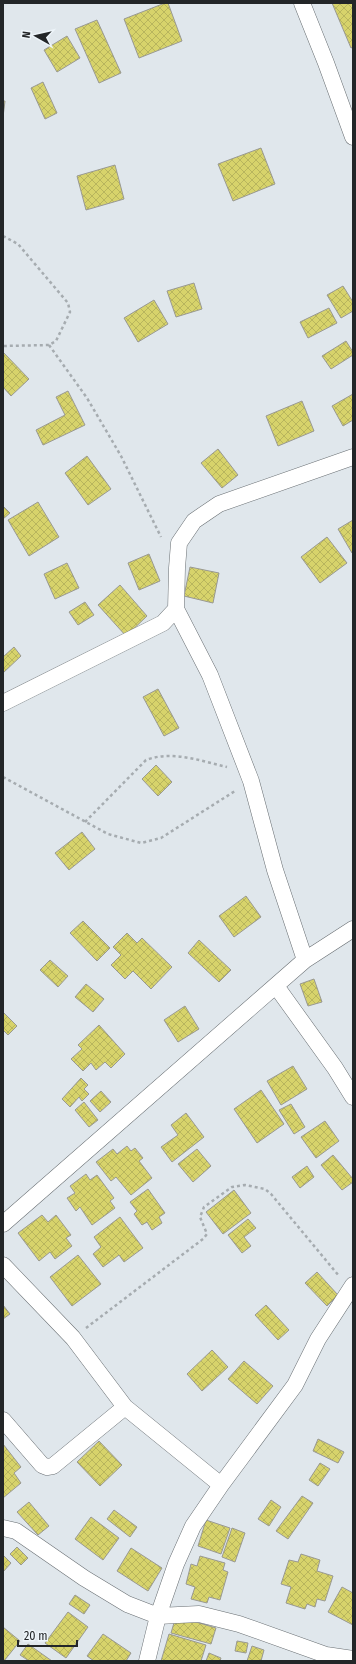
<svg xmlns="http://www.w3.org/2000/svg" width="356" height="1664" font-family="'Fira Sans Condensed',sans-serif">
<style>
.building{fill:url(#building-cross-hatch);stroke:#999992}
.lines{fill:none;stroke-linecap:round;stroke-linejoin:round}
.street-casing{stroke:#696f73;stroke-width:17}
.path{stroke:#a6acb0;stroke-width:2.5;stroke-dasharray:3 3;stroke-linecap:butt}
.street{stroke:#fff;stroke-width:16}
</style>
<defs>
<pattern id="building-cross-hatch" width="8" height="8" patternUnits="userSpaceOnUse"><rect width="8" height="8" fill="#d7d36b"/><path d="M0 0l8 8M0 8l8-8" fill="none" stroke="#b8b55d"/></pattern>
</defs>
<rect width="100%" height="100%" fill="#e0e7ec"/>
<path class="building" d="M165,3h3l14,38 -43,17 -15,-39z
M332,3h21v44l-2,1z
M97,20l24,53 -22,10 -24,-54z
M67,36l13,22 -23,14 -13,-22z
M43,82l14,31 -12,6 -14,-31z
M3,101h2l-2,16z
M261,148l14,36 -42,17 -15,-37z
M115,165l9,34 -38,11 -9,-34z
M194,283l8,26 -26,8 -9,-26z
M343,286l10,16v9l-12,7 -14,-23z
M154,300l14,24 -30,18 -14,-24z
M329,308l8,15 -29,15 -8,-16z
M346,341l7,11v3l-22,14 -9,-13z
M3,352l26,27 -18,17 -8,-9z
M68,391l17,34 -42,20 -7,-15 29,-15 -9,-18z
M353,394v26l-10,6 -11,-20z
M302,401l12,30 -36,15 -12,-30z
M218,449l20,26 -16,13 -21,-25z
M87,456l24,33 -23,16 -23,-32z
M38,502l21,35 -30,19 -21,-36z
M3,506l7,7 -7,6z
M353,520v32l-1,1 -14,-24z
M327,537l20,26 -27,20 -19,-26z
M149,554l11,27 -21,9 -11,-27z
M67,563l12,25 -24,11 -11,-25z
M190,567l29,6 -6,30 -29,-7z
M120,585l27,31 -21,20 -28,-31z
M85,602l9,13 -16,10 -9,-13z
M14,647l7,9 -18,17v-16z
M158,689l21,39 -15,8 -21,-39z
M156,765l16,17 -14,14 -16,-17z
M82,832l13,17 -26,21 -14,-17z
M246,896l15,21 -27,20 -15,-21z
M83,921l27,27 -13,13 -27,-28z
M127,933l10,10 5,-5 30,29 -21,22 -18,-18 -8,8 -14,-14 10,-10 -8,-8z
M199,940l32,30 -12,12 -31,-29z
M50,960l18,16 -10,11 -18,-17z
M314,979l8,23 -14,4 -8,-22z
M86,984l18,15 -11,13 -18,-15z
M185,1006l14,23 -21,13 -14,-22z
M3,1012l14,14 -9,9 -5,-5z
M99,1025l26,29 -14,14 -6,-6 -9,8 -5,-7 -8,8 -12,-12 11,-10 -4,-4z
M293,1066l14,23 -26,16 -14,-24z
M81,1078l7,7 -4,4 5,5 -7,7 -3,-4 -9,10 -8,-8z
M261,1090l23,34 -27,19 -23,-34z
M101,1091l10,11 -11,10 -10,-11z
M84,1102l14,18 -9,7 -14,-17z
M291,1104l14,23 -11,7 -15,-24z
M186,1113l18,24 -32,25 -11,-15 17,-12 -7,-10z
M325,1121l14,20 -23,17 -15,-21z
M127,1146l4,5 4,-3 8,10 -4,3 13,17 -21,17 -15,-18 -5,4 -15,-19 17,-13 4,5z
M197,1149l14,17 -18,16 -15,-18z
M333,1155l20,24v3l-11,8 -21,-25z
M307,1166l7,11 -14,11 -8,-11z
M86,1174l4,6 7,-5 17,23 -4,3 5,7 -23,17 -12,-18 -4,4 -9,-13 8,-5 -5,-7z
M148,1189l17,24 -6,4 3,6 -10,7 -5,-8 -5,3 -8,-11 3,-3 -7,-9z
M234,1190l17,23 -28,21 -17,-22z
M42,1215l6,7 8,-7 15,20 -5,3 6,8 -17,13 -5,-7 -11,9 -21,-28z
M120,1217l23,31 -19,14 -5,-7 -16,12 -10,-13 8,-7 -7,-10z
M248,1219l8,9 -12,9 7,9 -9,7 -14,-18z
M78,1255l23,29 -29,22 -22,-29z
M317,1272l21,23 -11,11 -22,-23z
M3,1305l7,9 -7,5z
M266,1305l23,25 -11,10 -23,-25z
M212,1350l16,17 -26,24 -15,-17z
M244,1361l29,25 -16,18 -29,-25z
M318,1439l26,13 -6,11 -25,-12z
M99,1441l23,24 -22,21 -23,-24z
M3,1444l18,23 -7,6 7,10 -18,15z
M320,1463l10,6 -12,17 -9,-6z
M302,1496l11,7 -25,36 -12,-8z
M271,1500l10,7 -12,19 -11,-7z
M29,1502l20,24 -11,9 -21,-23z
M114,1510l23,17 -7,10 -23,-18z
M91,1517l28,21 -16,22 -28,-21z
M206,1520l24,8 -9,26 -23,-8z
M232,1528l13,5 -10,29 -13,-5z
M17,1547l11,11 -7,7 -11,-11z
M131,1548l31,20 -14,23 -31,-20z
M301,1554l19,6 -3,11 16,5 -8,25 -8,-2 -2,8 -8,-3 -2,5 -19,-6 5,-16 -10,-3 8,-24 9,2z
M3,1555l8,8 -8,9z
M200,1556l25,7 -2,7 5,2 -8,28 -11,-3 -2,6 -16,-4 4,-12 -9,-3 5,-20 6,2z
M342,1587l11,6v32l-25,-13z
M75,1595l15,10 -6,9 -15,-10z
M68,1612l20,15 -22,31 -21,-15z
M176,1616l40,12 -5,16 -40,-11z
M3,1627l17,14 -16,20h-1z
M103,1634l28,19 -5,8h-32l-7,-5z
M169,1634l37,11 -5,16h-40z
M237,1641l11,2 -2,10 -11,-2z
M28,1644l24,17h-23l-9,-6z
M252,1646l12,4 -3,11h-14z
M209,1653l12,5 -1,3h-14z"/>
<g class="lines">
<g class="street-casing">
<path id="street" d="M302,3l24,60 27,74
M176,609l34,66 41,106 24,89 30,90
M3,703l160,-80 13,-14 1,-41 2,-25 15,-22 25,-17 134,-47
M276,986l59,82 18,29
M3,1224l302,-264 48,-31
M3,1265l70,73 52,69 96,78
M3,1420l39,45 5,2 6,-1 72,-59
M3,1528l13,3 68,47 43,26 31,12 41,-2 40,10 87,31 27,4
M147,1661l11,-45 18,-52 17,-38 28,-41 74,-100 23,-46 35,-54"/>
</g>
<path class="path" d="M3,236l15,8 50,59 2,9 -14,29 -7,4 -46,1
M49,345l38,53 34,58 40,81
M3,777l105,57 33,9 20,-5 74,-47
M85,822l61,-62c26,-10 55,1 81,7
M86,1328l117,-89 4,-5 -7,-17 4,-10 28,-20 13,-2 20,4 6,5 68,82"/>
<use href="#street" class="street"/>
</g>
<rect width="356" height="1664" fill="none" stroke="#232628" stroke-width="8"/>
<g transform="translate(36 36) rotate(278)" stroke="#edf4f9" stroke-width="3" paint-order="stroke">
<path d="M0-3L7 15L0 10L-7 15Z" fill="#232628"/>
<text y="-6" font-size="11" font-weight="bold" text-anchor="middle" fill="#232628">N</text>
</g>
<path d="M18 1640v6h59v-6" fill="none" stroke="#232628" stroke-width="2"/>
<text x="24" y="1640" font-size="12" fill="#232628" stroke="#edf4f9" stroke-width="3" paint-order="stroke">20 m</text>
</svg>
